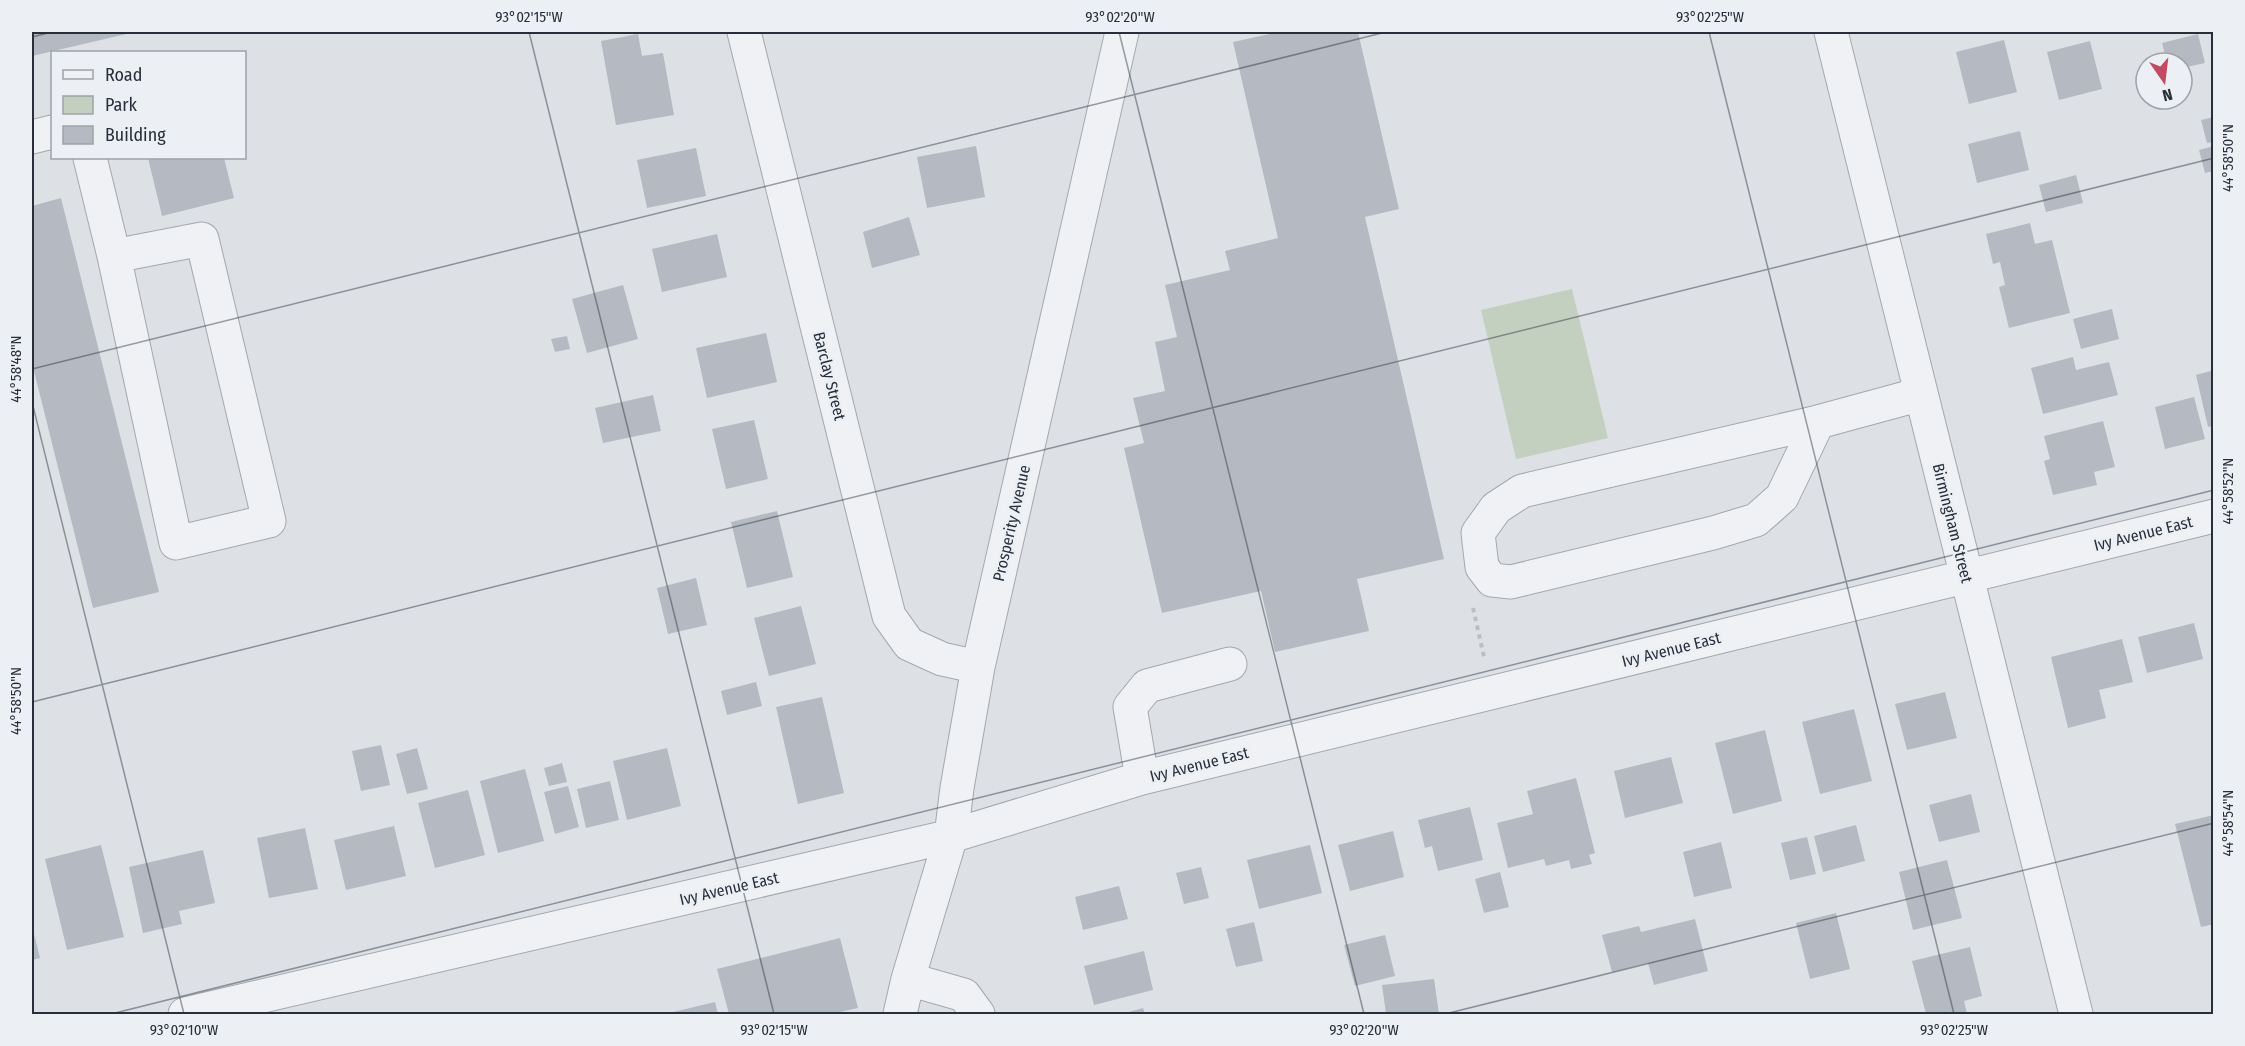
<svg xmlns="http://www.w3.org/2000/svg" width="2245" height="1046" font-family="'Fira Sans Condensed',sans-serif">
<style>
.green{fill:#c3cfbf}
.building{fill:#b5bac2}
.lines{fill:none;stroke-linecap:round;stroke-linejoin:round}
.minor-casing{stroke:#a3a8ae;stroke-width:35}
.path{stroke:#bbbfc4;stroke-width:4;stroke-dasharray:4.5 4.5;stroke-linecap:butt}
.minor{stroke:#eff1f4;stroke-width:33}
.ticks{fill:none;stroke:#282f3a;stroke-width:1.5;stroke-opacity:0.45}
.labels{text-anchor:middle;stroke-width:5;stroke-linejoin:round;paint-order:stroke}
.street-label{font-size:16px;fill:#282f3a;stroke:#eceff3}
.neatline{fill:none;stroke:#282f3a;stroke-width:2}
.ticks-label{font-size:15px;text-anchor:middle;fill:#282f3a}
</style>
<rect width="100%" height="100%" fill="#dde1e5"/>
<path class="green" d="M1572,289l36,149 -92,21 -35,-149z"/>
<path class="building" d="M32,32h103l-103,24z
M1279,32h79l41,177 -34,8 79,342 -87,20 12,52 -94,21 -14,-61 -99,22 -38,-165 20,-5 -11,-45 32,-7 -10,-49 22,-5 -12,-52 65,-15 -5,-19 53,-13 -45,-196z
M638,34l4,22 21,-3 11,62 -58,10 -15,-84z
M2198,34l7,29 -23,5v-5h-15l-5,-20z
M2004,40l13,52 -48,12 -13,-52z
M2090,41l12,48 -43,11 -12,-48z
M2214,117v25l-7,1 -6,-23z
M2020,131l9,39 -52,13 -9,-39z
M976,146l9,51 -58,11 -10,-51z
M2214,146v25l-9,2 -6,-23z
M696,148l10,48 -59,12 -10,-48z
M148,158h76l10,40 -72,18z
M2076,175l7,28 -37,9 -7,-27z
M61,198l98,394 -66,16 -61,-245v-157z
M909,217l11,38 -48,13 -9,-36z
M2030,223l5,21 17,-4 18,73 -61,15 -10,-41 6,-2 -5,-23 -7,2 -7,-30z
M717,234l10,43 -65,15 -10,-43z
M623,285l15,54 -51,14 -15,-54z
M2112,309l7,30 -38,10 -8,-30z
M766,333l11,49 -70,16 -11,-50z
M567,336l3,13 -15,3 -4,-13z
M2073,357l3,13 33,-8 9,33 -75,19 -12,-46z
M2214,370v56l-6,1 -12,-52z
M653,395l8,36 -58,12 -8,-35z
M2194,397l11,42 -40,10 -10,-42z
M754,420l14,59 -42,10 -14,-60z
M2103,421l12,46 -21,5 3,13 -44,10 -9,-34 6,-2 -6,-23z
M777,511l16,66 -46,11 -16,-66z
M696,578l11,47 -39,9 -11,-46z
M801,606l15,58 -47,12 -15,-58z
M2194,623l9,36 -56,14 -9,-36z
M2122,639l11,43 -34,8 7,28 -38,10 -17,-71z
M756,682l6,24 -35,9 -6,-24z
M1945,692l12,46 -50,12 -12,-46z
M822,697l22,96 -46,11 -22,-97z
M1854,709l18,72 -52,13 -18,-72z
M1765,730l17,71 -49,13 -18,-71z
M381,745l9,40 -29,6 -9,-40z
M417,748l11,41 -21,5 -11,-40z
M667,748l14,58 -54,14 -14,-59z
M1671,757l12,46 -58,15 -11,-47z
M562,763l5,19 -18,4 -5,-18z
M525,769l19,72 -46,12 -18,-72z
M1576,778l19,75 -6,2 3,9 -21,5 -2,-9 -23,6 -2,-7 -36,9 -11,-45 36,-9 -6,-23z
M610,781l9,39 -33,8 -9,-39z
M568,786l11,41 -24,7 -11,-42z
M468,790l17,65 -50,13 -17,-65z
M1971,794l9,38 -41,10 -10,-37z
M1470,807l13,53 -45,11 -6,-25 -7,2 -7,-28z
M2214,815v109l-13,3 -26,-103z
M1856,825l9,36 -42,11 -9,-36z
M394,826l12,50 -60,14 -12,-50z
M305,828l13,61 -49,9 -12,-60z
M1393,831l11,46 -54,14 -12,-46z
M1807,837l9,37 -26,6 -9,-37z
M1721,842l11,46 -38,9 -11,-45z
M101,845l23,92 -57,13 -22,-91z
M1310,845l12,48 -63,16 -12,-49z
M203,850l12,53 -36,8 3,13 -39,9 -14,-66z
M1947,860l15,58 -49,12 -14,-58z
M1201,867l8,31 -25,6 -8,-31z
M1500,872l9,35 -25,6 -9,-34z
M1119,886l9,33 -45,11 -8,-33z
M1836,913l14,56 -40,10 -14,-56z
M1695,919l13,52 -54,14 -6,-22 -36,9 -10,-37 37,-9 2,6z
M1254,922l9,39 -27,6 -10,-38z
M32,926l8,32 -8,2z
M1385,935l10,41 -40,10 -11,-41z
M840,938l18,70 -27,6h-102l-12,-45z
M1970,947l12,49 -18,5 3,13h-41l-14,-53z
M1144,951l9,39 -59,15 -10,-39z
M1434,979l5,35h-53l-4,-29z
M715,1002l3,12h-53z
M1143,1008l2,6h-23z"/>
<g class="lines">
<g class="minor-casing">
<path id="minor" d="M744,32l145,584 20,28 33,15 36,8
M1831,32l245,982
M32,137l20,-5
M90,158l24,98 62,287 93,-22 -67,-282 -88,17
M1818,422l-36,75 -26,23 -43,13 -202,49 -19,-2 -10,-13 -4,-34 18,-25 26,-17 296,-69 103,-28
M1142,778l-12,-71 17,-21 83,-22
M908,979l56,16 14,19
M185,1014l766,-178 191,-58 1072,-262
M900,1014l8,-35 43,-143 6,-48 21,-121 144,-635"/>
</g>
<path class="path" d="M1473,608l11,49"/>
<use href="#minor" class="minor"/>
</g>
<path class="ticks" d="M529,32l245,982M1119,32l245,982M1709,32l245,982M32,37l20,-5M32,369l1354,-337M32,402l152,612M32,702l2182,-544M111,1014l2103,-524M1445,1014l769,-191"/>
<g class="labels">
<g class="street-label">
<text transform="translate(830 376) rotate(76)" y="6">Barclay Street</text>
<text transform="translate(1011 523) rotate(-77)" y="6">Prosperity Avenue</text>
<text transform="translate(1953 523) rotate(76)" y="6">Birmingham Street</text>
<text transform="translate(2143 533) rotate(-14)" y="6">Ivy Avenue East</text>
<text transform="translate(1671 649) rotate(-14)" y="6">Ivy Avenue East</text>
<text transform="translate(1199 764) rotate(-14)" y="6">Ivy Avenue East</text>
<text transform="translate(729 888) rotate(-13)" y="6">Ivy Avenue East</text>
</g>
</g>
<rect width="2245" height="1046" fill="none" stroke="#eceff3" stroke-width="66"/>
<rect x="51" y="51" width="195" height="108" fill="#eceff3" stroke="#9ea2a9" stroke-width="1.5"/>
<rect x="63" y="70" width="30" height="9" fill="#eff1f4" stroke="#9ea2a9" stroke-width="1.5"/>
<text x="105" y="81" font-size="18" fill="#282f3a">Road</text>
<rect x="63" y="96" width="30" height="18" fill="#c3cfbf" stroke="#9ea2a9" stroke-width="1.5"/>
<text x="105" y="111" font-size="18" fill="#282f3a">Park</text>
<rect x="63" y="126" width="30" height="18" fill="#b5bac2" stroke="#9ea2a9" stroke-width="1.5"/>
<text x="105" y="141" font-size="18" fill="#282f3a">Building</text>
<g transform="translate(2164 81) rotate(166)"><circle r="28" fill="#eceff3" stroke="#9ea2a9" stroke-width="1.5"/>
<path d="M0-4.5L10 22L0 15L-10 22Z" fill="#c14b62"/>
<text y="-9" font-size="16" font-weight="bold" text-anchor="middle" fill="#282f3a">N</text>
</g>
<rect x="33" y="33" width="2179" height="980" class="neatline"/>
<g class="ticks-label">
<text x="529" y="22">93°02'15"W</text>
<text x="1120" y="22">93°02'20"W</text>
<text x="1710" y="22">93°02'25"W</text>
<text transform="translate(2228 158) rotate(-90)" y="5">44°58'50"N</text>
<text transform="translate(16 369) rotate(-90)" y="5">44°58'48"N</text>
<text transform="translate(2228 491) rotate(-90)" y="5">44°58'52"N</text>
<text transform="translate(16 701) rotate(-90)" y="5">44°58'50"N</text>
<text transform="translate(2228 823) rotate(-90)" y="5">44°58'54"N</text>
<text x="184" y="1035">93°02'10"W</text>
<text x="774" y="1035">93°02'15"W</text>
<text x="1364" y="1035">93°02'20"W</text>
<text x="1954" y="1035">93°02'25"W</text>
</g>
</svg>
